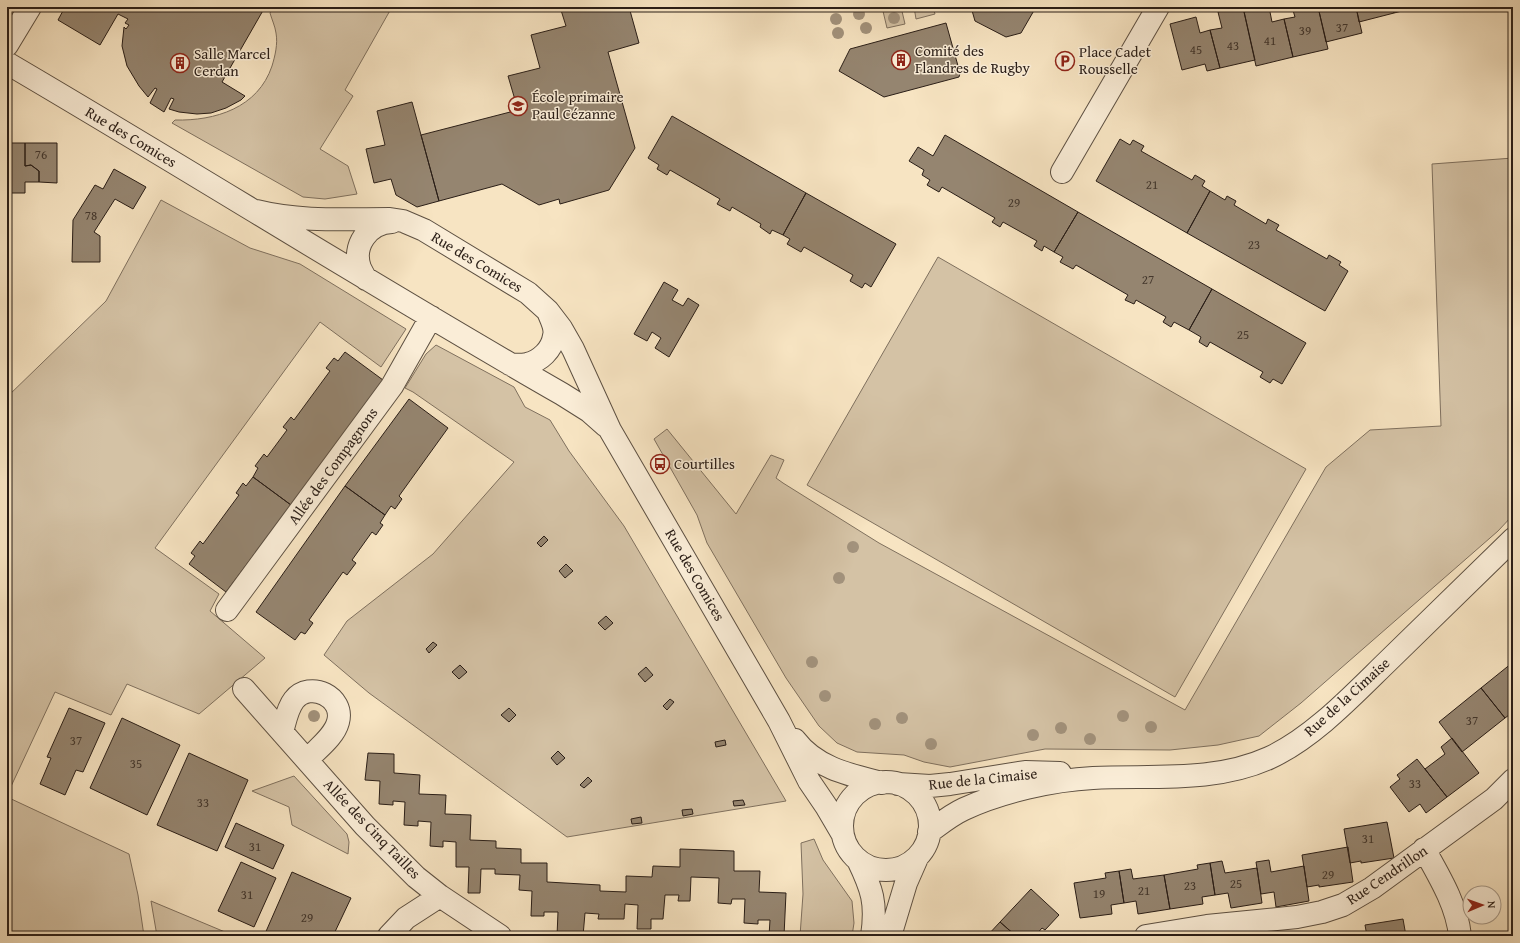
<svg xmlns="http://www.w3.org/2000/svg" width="1520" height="943" font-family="'Gentium Book Plus',serif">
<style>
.green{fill:#d4c2a5;stroke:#7f705e}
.building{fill:#958570;stroke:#2a1e17}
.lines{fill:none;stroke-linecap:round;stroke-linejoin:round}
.minor-casing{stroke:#5d5042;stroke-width:24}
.minor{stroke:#faedd7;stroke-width:22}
.tree{fill:#a2927c}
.labels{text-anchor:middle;stroke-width:3;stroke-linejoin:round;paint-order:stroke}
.number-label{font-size:13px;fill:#45382d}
.poi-label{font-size:15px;fill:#2a1e17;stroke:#faedd7;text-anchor:start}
.street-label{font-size:15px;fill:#2a1e17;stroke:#faedd7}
</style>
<rect width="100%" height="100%" fill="#f7e4c2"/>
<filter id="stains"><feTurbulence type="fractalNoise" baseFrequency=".005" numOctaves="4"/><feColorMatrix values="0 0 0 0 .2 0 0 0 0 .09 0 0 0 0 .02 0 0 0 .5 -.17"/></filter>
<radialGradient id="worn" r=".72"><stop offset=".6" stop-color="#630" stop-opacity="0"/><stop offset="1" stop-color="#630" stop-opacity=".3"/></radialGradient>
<path class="green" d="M273,7h119l-47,83 8,6 -33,53 28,17 9,28 -32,5 -22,-2 -131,-74 3,-3c40,1 83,-12 97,-54 3,-10 6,-22 4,-33 -1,-7 -4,-13 -6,-20z
M882,7h19l4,17 -18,4z
M914,7h19l2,7 -19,5z
M1513,158v357l-15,16 -197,172 -42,33 -41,9 -48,5 -125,-1 -95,18 -26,-5 -20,-7 -47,-3 -20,-9 -18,-17 -33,-48 -79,-135 -10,-28 -43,-76 13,-10 69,85 35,-59 13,5 -8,18 7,5 96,60 306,167 141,-243 44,-37 71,-4 -9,-262z
M161,200l89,48 50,16 106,65 -25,38 -61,-45 -165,226 64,46 -9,17 55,47 -66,56 -72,-30 -16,31 -56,-23 -48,103v-398l99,-96z
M938,257l368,212 -131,228 -368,-212z
M436,345l78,42 11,20 25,13 19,31 55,75 162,275 -219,36 -198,-144 -45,-38 23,-34 86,-67 81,-92 -101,-70 -8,-4 21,-34z
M294,776l53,58 2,8 -1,12 -56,-29 -3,-18 -37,-16z
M7,797l122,57 9,41 6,41h-137z
M814,839l9,21 29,41 2,22 -2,13h-52l3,-42 -2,-51z
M151,901l74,31 5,4h-73z"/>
<path class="building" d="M65,7h200l-43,75 23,14 -4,4 -15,8 -15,5 -14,1 -18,-2 -10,-3 5,-10 -3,-1 -7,14 -14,-9 7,-14 -2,-1 -7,9 -9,-11 -12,-20 -5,-20 2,-19 2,2 3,-4 -4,-2 3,-4 -10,-5 -18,31 -42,-25z
M560,7h69l10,36 -31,9 27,96 -26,42 -49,14 -1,-5 -20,6 -37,-21 -63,17 -18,-66 97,-25 -10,-34 32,-8 -9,-33 35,-9z
M971,7h65l-15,26 -15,4 -31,-16z
M1239,7h4l12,53 -35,8 -10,-38 12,-2 -4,-16z
M1265,7h4l3,15 12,-3 9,38 -37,9 -12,-54z
M1292,7h26l10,42 -35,8 -9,-38 11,-2z
M1318,7h38l6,26 -36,9z
M1356,7h37l1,6 -35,9z
M1393,7h25l-24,6z
M1196,17l4,16 10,-3 10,38 -13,3 -2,-7 -23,6 -12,-46z
M946,23l14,50 -1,4 -75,20 -45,-26 11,-22z
M412,102l27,99 -22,6 -21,-12 -5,-16 -17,4 -8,-34 19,-4 -8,-34z
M672,116l134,77 -23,42 -11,-5 -2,4 -10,-7 1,-3 -29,-17 -2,4 -13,-7 3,-5 -50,-29 -3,5 -10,-6 2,-4 -11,-7z
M945,135l133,77 -24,40 -10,-6 -2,5 -8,-5 3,-5 -34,-19 -3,5 -8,-5 3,-4 -53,-31 -3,5 -12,-7 3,-5 -8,-5 2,-5 -15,-9 9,-14 15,9z
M1120,139l10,6 3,-5 11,6 -3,5 51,29 3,-5 10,6 -3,5 8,5 -23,42 -91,-52z
M7,143h1v50h-1z
M8,143h17v23l6,-1 8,6v11h-14v11h-17z
M25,143h32v40l-18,-1v-11l-8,-6 -6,1z
M114,169l32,18 -13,22 -18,-10 -21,33 6,4v26h-28l1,-42 22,-35 8,4z
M1210,191l15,9 2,-4 9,5 -2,4 32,19 2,-5 11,6 -3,5 51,29 2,-4 12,7 -2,3 9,6 -23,40 -138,-78z
M806,193l90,51 -25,43 -6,-4 -3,5 -12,-7 3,-6 -49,-28 -3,5 -14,-8 3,-5 -7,-4z
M1078,212l134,77 -23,41 -15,-8 -3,5 -8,-5 3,-5 -30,-17 -2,4 -9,-4 3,-5 -52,-30 -3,4 -13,-7 3,-5 -9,-5z
M664,282l14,8 -6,10 11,6 5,-8 11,7 -30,52 -14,-9 6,-10 -9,-6 -5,9 -13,-7z
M1212,289l94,54 -24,41 -9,-5 -3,4 -10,-6 3,-5 -53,-30 -3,5 -8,-5 2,-5 -12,-7z
M345,352l38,28 -92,125 -38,-28 5,-9 -3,-2 9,-12 3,3 20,-27 -4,-3 8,-10 3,3 36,-49 -4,-3 8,-10 4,3z
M409,399l39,29 -49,68 3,3 -7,10 -4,-3 -6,9 -40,-29z
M253,477l38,28 -65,87 -37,-28 6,-8 -4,-3 9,-12 3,3 36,-49 -3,-2 7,-10 3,3z
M345,486l40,29 -5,8 3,2 -7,10 -4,-3 -20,28 4,3 -9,12 -4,-3 -34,48 4,3 -8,11 -4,-2 -6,8 -39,-28z
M544,536l4,4 -7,7 -4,-4z
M566,564l7,7 -8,7 -6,-7z
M606,616l7,7 -8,7 -7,-7z
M433,642l4,3 -8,8 -3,-4z
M1512,663l1,2v47l-8,6 -24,-30z
M460,665l7,7 -8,7 -7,-7z
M646,667l7,8 -8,7 -7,-8z
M1481,688l24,30 -43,34 -23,-30z
M670,699l4,3 -7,8 -4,-4z
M69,708l36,15 -22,49 -7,-2 -11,25 -25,-11 11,-26 -4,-1z
M509,708l7,7 -7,7 -8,-7z
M122,718l58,27 -33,70 -57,-27z
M1452,738l27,35 -32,24 -22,-28 20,-15 -4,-7z
M725,740l1,5 -10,2 -1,-5z
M558,751l7,7 -8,7 -6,-7z
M189,753l59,27 -31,71 -60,-26z
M368,753l26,1v19l26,2 -1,19 27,1 -1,19 26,1 -1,25 26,1v7l25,1v14h26v19l53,3v6l26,1v-16l26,1 1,-11 27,1v-18l54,2v20h26l-1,21 27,1 -2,43h-15l1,-16h-12v4l-14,-1 1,-24h-13l-1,5 -13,-1 1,-25 -28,-1 -1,24h-12l1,-6h-14l-2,24h-12v10h-14l1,-24 -13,-1 -1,15h-26l1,-5 -14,-1 -2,23h-26l1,-24h-14v4h-13l1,-25 -13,-1 1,-15 -25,-1v-5h-14l-1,24h-12l1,-26h-13v-25l-13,-1v6l-13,-1 1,-24 -13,-1v5l-14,-1 1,-23 -12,-1v4l-14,-1 1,-23 -15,-1z
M1417,759l30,38 -21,16 -6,-9 -11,8 -19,-25 10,-8 -3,-4z
M588,777l4,4 -8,7 -4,-3z
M743,800l2,5 -11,1 -1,-5z
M692,809l1,5 -10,2 -1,-6z
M641,817l1,6 -10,1 -1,-5z
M1387,822l7,36 -33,5v-2l-11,2 -6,-34z
M236,823l48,22 -11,24 -48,-22z
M1348,847l5,35 -34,5v-2l-12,2 -5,-32z
M1269,860l2,12 33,-6 5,35 -33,6 -2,-15 -13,2 -5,-32z
M1222,861l3,12 32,-5 5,35 -31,5 -3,-15 -13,2 -5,-32z
M241,862l35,16 -22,49 -36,-16z
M1210,863l5,32 -13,2 1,7 -33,5 -6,-34 34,-6 -1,-4z
M1131,869l2,10 31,-4 6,34 -32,5 -2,-13 -12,2 -5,-32z
M1119,871l5,32 -13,2 1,9 -32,4 -6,-35 32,-5 -1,-5z
M292,872l59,26 -18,38h-69z
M1031,889l28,26 -14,15 -3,-2 -7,8h-19l-16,-14z
M1403,919l3,17h-39l-2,-11z
M1000,922l16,14h-29z"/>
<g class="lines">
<g class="minor-casing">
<path id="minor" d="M7,45l23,-38
M7,63c186,109 368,224 555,331l27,17 17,15
M1062,172l96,-165
M256,211c44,11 89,8 134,8l13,2 21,9 104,63 20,18 13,17 12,21 37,81 169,291 30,60 17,25 17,29
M366,279c-2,-3 -4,-7 -6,-11 -8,-22 8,-45 32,-46
M510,364c6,1 11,1 17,0 13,-3 25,-14 27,-28 2,-7 -2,-15 -5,-22
M227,610l165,-224 39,-69
M244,689l121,137 51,51 24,19
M282,732c3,-10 5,-23 12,-32 16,-20 51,-3 44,22 -4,15 -21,27 -31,38
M795,740c21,28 55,35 87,43
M842 826a44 44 0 1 1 88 0a44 44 0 1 1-88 0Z
M898,784l32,2 20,-2 75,-12 35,1
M929,832c11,-8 22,-17 35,-23 37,-17 88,-29 129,-31 58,-3 121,5 176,-20 44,-20 84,-63 119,-97 41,-40 83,-81 125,-122
M1424,849c15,27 33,56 36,87
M858,860c14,29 19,43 14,76
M389,936l17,-18 34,-22 60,40
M890,936l16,-53 11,-25
M1146,936l61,-10 90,-9 25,-5 21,-7 29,-17 122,-89 19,-19"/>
</g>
<use href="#minor" class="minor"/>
</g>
<g class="tree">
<circle cx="859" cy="14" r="6"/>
<circle cx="894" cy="18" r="6"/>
<circle cx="836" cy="19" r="6"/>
<circle cx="866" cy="28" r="6"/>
<circle cx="838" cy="33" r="6"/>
<circle cx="853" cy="547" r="6"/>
<circle cx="839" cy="578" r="6"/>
<circle cx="812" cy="662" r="6"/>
<circle cx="825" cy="696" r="6"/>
<circle cx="314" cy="716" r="6"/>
<circle cx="1123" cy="716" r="6"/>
<circle cx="902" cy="718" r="6"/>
<circle cx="875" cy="724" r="6"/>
<circle cx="1151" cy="727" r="6"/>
<circle cx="1061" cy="728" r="6"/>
<circle cx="1033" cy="735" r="6"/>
<circle cx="1090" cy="739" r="6"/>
<circle cx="931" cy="744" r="6"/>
</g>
<defs>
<g id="building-ring" transform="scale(1)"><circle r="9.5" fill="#faedd7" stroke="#8f2418" stroke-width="1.5"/><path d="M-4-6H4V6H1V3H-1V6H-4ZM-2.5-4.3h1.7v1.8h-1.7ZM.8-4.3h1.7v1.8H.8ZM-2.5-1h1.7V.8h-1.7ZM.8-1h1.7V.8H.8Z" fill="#8f2418"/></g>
<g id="parking-ring" transform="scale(1)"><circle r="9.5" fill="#faedd7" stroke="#8f2418" stroke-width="1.5"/><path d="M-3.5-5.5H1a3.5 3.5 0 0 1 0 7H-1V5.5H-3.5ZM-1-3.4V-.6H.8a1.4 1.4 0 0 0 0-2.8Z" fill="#8f2418"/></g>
<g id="school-ring" transform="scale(1)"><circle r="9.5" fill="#faedd7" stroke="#8f2418" stroke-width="1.5"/><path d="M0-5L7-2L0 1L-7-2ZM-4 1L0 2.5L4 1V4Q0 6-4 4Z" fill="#8f2418"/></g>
<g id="bus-ring" transform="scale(1)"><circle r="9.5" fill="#faedd7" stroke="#8f2418" stroke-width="1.5"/><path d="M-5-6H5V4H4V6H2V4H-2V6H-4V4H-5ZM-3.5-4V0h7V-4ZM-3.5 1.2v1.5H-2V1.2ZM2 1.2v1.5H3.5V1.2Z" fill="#8f2418"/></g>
</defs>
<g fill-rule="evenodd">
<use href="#building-ring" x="901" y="60"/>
<use href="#parking-ring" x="1065" y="61"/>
<use href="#building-ring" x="180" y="63"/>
<use href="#school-ring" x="518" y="106"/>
<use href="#bus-ring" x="660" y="464"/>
</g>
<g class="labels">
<g class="number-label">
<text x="1342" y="32">37</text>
<text x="1305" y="35">39</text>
<text x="1270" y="45">41</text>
<text x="1233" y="50">43</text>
<text x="1196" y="54">45</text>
<text x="41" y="159">76</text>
<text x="1152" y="189">21</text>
<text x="1014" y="207">29</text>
<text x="91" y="220">78</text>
<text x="1254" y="249">23</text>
<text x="1148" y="284">27</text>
<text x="1243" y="339">25</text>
<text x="1472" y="725">37</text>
<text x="76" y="745">37</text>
<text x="136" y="768">35</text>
<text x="1415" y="788">33</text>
<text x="203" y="807">33</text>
<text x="1368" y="843">31</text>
<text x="255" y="851">31</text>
<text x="1328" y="879">29</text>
<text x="1236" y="888">25</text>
<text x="1190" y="890">23</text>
<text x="1144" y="895">21</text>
<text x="1099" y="898">19</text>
<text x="247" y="899">31</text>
<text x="307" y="922">29</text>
</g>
<g class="poi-label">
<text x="915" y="56">Comité des<tspan x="915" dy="17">Flandres de Rugby</tspan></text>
<text x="1079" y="57">Place Cadet<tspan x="1079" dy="17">Rousselle</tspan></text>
<text x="194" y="59">Salle Marcel<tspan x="194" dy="17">Cerdan</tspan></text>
<text x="532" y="102">École primaire<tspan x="532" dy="17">Paul Cézanne</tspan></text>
<text x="674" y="469">Courtilles</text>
</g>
<g class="street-label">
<text transform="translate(131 137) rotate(31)" y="5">Rue des Comices</text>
<text transform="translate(477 262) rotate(31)" y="5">Rue des Comices</text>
<text transform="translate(333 466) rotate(-54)" y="5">Allée des Compagnons</text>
<text transform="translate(695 575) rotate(60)" y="5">Rue des Comices</text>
<text transform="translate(1347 697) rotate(-42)" y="5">Rue de la Cimaise</text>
<text transform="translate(983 779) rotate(-6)" y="5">Rue de la Cimaise</text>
<text transform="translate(372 829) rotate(46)" y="5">Allée des Cinq Tailles</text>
<text transform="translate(1387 875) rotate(-34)" y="5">Rue Cendrillon</text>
</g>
</g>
<rect width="1520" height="943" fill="none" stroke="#f7e4c2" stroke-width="24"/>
<rect x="8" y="8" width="1504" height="927" fill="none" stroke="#2a1e17" stroke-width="2"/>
<rect x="12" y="12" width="1496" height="919" fill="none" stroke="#2a1e17"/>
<g transform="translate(1482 905) rotate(88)"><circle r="19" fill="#faedd7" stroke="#a79a8a"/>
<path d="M0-3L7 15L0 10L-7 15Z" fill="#8f2418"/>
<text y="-6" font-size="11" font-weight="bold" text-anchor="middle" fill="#2a1e17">N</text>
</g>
<rect width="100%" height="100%" filter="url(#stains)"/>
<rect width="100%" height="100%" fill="url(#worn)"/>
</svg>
